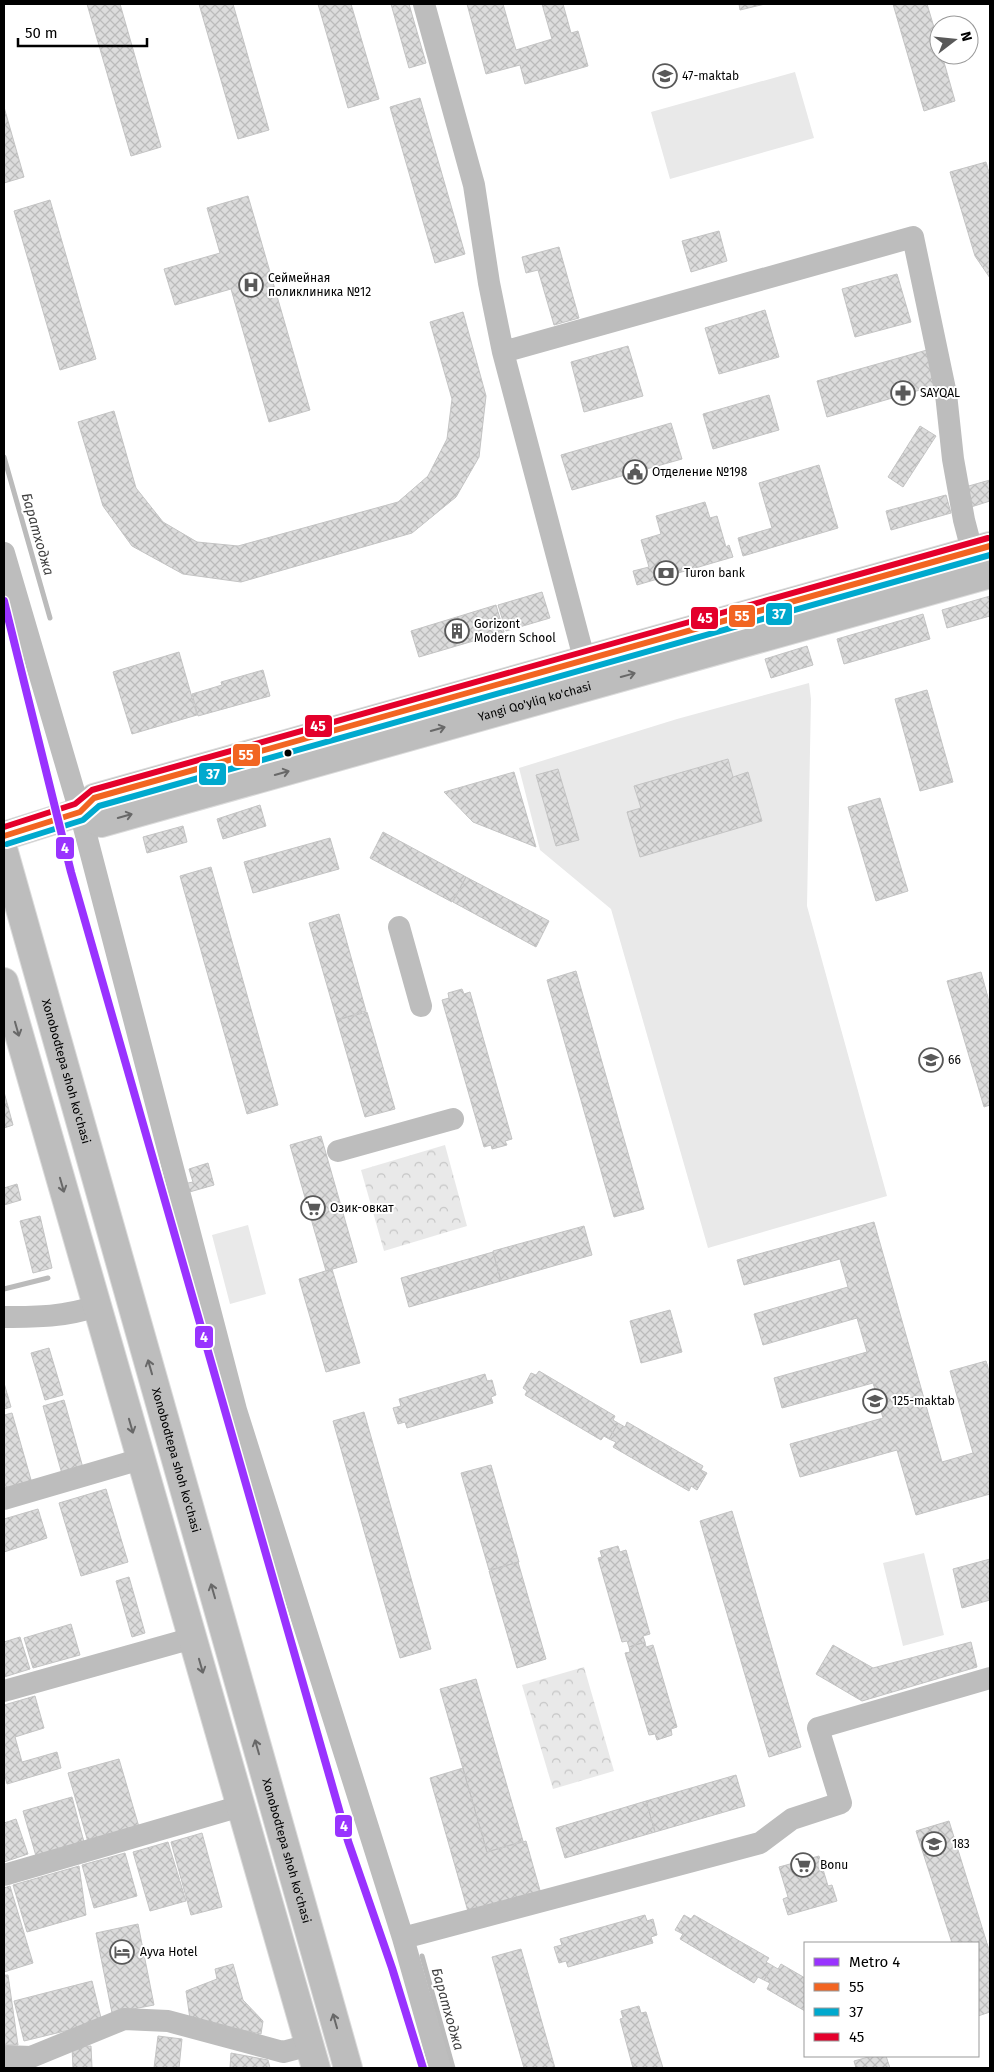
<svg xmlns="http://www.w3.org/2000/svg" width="994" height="2072" font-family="'Fira Sans',sans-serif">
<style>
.grass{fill:#e9e9e9}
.park{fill:url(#park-crowns)}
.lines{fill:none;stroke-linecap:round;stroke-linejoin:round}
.stream{stroke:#bbb;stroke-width:5}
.building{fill:url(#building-cross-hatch);stroke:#c4c4c4}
.major-casing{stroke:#dbdbdb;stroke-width:30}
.highway-casing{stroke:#dbdbdb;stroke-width:30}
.minor{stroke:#bdbdbd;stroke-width:22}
.major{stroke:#bdbdbd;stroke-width:28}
.highway{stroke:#bdbdbd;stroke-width:28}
.bus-1-casing{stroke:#fff;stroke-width:10}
.bus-2-casing{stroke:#fff;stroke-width:10}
.bus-3-casing{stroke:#fff;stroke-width:10}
.bus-1{stroke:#f26522;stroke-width:6}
.bus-2{stroke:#00a9ce;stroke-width:6}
.bus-3{stroke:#e4002b;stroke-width:6}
.metro-1-casing{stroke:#fff;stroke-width:11}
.metro-1{stroke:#93f;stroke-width:8}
.oneway{stroke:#686868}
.bus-dot{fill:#000;stroke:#fff;stroke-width:2}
.labels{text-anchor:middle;stroke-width:4;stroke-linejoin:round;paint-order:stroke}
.poi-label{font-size:12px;fill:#000;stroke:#fff;text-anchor:start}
.street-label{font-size:12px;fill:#000;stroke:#fff}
.water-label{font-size:14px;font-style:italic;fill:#3f3f3f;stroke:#fff}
.line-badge{stroke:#fff;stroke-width:2}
.badge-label{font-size:14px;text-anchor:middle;font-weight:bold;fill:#fff}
</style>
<defs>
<pattern id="park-crowns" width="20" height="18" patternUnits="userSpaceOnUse" patternTransform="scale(1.25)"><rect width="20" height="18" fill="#e9e9e9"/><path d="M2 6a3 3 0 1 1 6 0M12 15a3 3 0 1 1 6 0" fill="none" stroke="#c6c6c6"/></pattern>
<pattern id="building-cross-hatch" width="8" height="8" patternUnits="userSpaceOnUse" patternTransform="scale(1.25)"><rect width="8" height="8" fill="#dcdcdc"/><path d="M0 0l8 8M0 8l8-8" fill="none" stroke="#bbb"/></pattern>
</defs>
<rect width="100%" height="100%" fill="#fff"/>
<path class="grass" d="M795,72l19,66 -144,41 -19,-67z
M809,683l2,16 -4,207 80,290 -179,52 -97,-339 -71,-59 -21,-82 158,-49z
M248,1225l18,69 -36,10 -18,-69z
M924,1553l20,82 -41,11 -20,-83z"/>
<path class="park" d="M445,1145l22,81 -83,25 -23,-81z
M584,1667l30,104 -61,18 -31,-104z"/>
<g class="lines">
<path class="stream" d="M4,457l46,161
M4,1289l44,-11
M422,1956l31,112"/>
</g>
<path class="building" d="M87,4h33l41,143 -30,9z
M199,4h34l36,126 -31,9z
M318,4h33l28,95 -31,9z
M391,4h18l17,59 -17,5z
M467,4h36l13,46 36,-11 -10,-35h21l8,29 7,-2 10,35 -63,18 -5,-19 -34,9z
M739,4h26l-25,6z
M893,4h34l12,40v11h3l13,46 -31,10z
M420,98l45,156 -30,9 -45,-156z
M4,107l20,70 -20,6z
M986,162l4,14v102l-15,-22 -25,-84z
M248,196l62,214 -41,12 -38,-133 -56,16 -11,-36 56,-16 -13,-45z
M50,200l46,159 -36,11 -46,-159z
M719,231l8,30 -36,11 -9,-31z
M559,247l20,71 -25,7 -16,-55 -12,3 -4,-16z
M897,274l14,48 -56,15 -13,-48z
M765,310l14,47 -60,17 -14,-46z
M463,312l23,84 -7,61 -23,40 -44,36 -171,49 -58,-8 -51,-28 -29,-40 -25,-84 36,-11 22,77 27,34 34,20 41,4 160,-44 30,-26 19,-37 5,-40 -22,-77z
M628,346l15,50 -59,16 -13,-50z
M927,350l10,35 -110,32 -10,-36z
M769,395l10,35 -66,19 -10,-35z
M671,423l11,36 -110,31 -11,-35z
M920,426l16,10 -33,51 -15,-10z
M819,465l19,63 -95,28 -5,-18 34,-10 -13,-45z
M990,480v21l-19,6 -6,-20z
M946,495l5,18 -60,17 -5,-19z
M705,502l5,16 7,-2 9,31 3,-2 4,12 -96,28 -4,-14 16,-4 -8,-27 20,-6 -5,-18z
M542,592l8,26 -44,13 -8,-26z
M990,596v20l-43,12 -5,-18z
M496,605l8,27 -85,25 -8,-26z
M923,614l7,25 -86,25 -7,-25z
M807,646l6,19 -42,13 -6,-19z
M179,652l18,63 -65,19 -19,-62z
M263,670l7,26 -72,20 -6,-22 30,-9 -1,-3z
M927,690l26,92 -33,9 -25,-92z
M728,759l5,18 15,-5 14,49 -122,36 -13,-45 14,-4 -7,-22z
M558,769l21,71 -23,6 -20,-71z
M514,772l22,75 -63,-25 -29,-30z
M880,798l28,93 -32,10 -28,-94z
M260,805l6,21 -43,13 -6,-20z
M183,826l4,16 -40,11 -4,-16z
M383,832l83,45 -14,25 -82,-44z
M330,838l9,31 -86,24 -9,-31z
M211,867l67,238 -31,9 -67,-238z
M466,877l83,44 -13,26 -83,-45z
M339,914l27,97 -29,9 -28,-97z
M576,971l68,238 -30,8 -67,-237z
M981,972l9,33v100l-6,2 -37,-126z
M462,989l2,5 6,-2 42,147 -7,2 2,4 -15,4 -1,-4 -7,2 -42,-147 7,-2 -1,-5z
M367,1012l28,97 -30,8 -28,-97z
M4,1092l9,33 -9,3z
M321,1136l36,126 -31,9 -36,-126z
M208,1163l6,22 -28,8 -3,-9 10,-2 -4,-13z
M17,1184l4,16 -17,5v-17z
M40,1216l12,52 -19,5 -13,-52z
M874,1222l68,240 31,-9 -23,-82 36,-10 4,13v120l-74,21 -19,-65 -97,27 -10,-33 93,-26 -10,-35 -91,25 -8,-30 93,-26 -10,-34 -94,27 -9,-31 94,-27 -8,-28 -96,26 -7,-25z
M584,1226l8,29 -91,26 -8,-30z
M493,1252l8,29 -92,26 -8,-29z
M332,1269l28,94 -34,9 -27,-93z
M670,1310l12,42 -41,11 -11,-42z
M49,1348l14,47 -18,5 -14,-47z
M539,1371l76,45 -2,4 5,3 -9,16 -5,-3 -3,4 -76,-45 2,-4 -4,-3 8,-15 5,2z
M485,1374l2,7 5,-1 4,15 -5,2 2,6 -86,25 -2,-6 -7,2 -5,-16 8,-2 -2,-7z
M4,1383l7,24 -7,2z
M64,1400l19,68 -21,6 -19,-68z
M364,1412l67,237 -31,9 -67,-237z
M12,1413l21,74 -29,9v-81z
M627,1422l76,44 -2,4 6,3 -10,17 -6,-4 -2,5 -76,-44 3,-5 -7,-3 9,-16 7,4z
M491,1465l28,97 -30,8 -28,-97z
M106,1489l22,73 -47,14 -22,-73z
M38,1509l9,29 -43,14v-33z
M732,1511l69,236 -32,10 -69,-236z
M618,1546l2,6 6,-2 24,84 -7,2 2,6 -16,5 -2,-6 -5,1 -24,-84 4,-1 -2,-6z
M990,1559v41l-28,8 -9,-39z
M518,1562l28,97 -29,9 -28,-97z
M129,1577l16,56 -13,4 -16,-56z
M71,1624l9,31 -47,13 -9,-30z
M20,1637l10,32 -26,8v-35z
M645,1642l1,5 7,-2 24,82 -6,2 1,6 -15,5 -2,-6 -6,1 -24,-82 5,-1 -1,-5z
M971,1642l6,25 -115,34 -46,-27 17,-29 40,23z
M476,1679l47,162 -36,11 -47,-163z
M35,1696l9,32 -29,9 7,25 35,-10 4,16 -54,16 -3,-12v-67z
M119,1759l20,68 -51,15 -20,-69z
M463,1768l24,84 39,-11 15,53 -72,21 -39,-137z
M736,1775l9,31 -90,26 -9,-31z
M72,1797l12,45 -48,14 -13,-45z
M646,1801l9,31 -90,26 -9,-30z
M16,1819l12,35 -24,8v-39z
M949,1821l41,132v59l-12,4v-73h-26l-36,-112z
M202,1833l20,74 -31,8 -20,-73z
M168,1842l18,59 -36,10 -17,-59z
M125,1853l12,43 -43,12 -12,-43z
M819,1856l9,30 4,-1 5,16 -49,14 -5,-16 5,-2 -9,-30z
M79,1866l7,49 -59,17 -14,-47z
M10,1886l23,77 -29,9v-84z
M645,1915l2,6 6,-2 4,16 -6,2 2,6 -85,24 -2,-6 -7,2 -5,-16 8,-2 -2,-6z
M684,1915l7,4 3,-4 75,43 -3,4 7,4 -9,14 -6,-3 -4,6 -74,-44 3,-5 -8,-4z
M138,1924l16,81 -42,8 -16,-80z
M521,1949l34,119h-31l-32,-111z
M233,1964l10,36 20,21 -2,13 -71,-15 -4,-28 31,-12 -2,-10z
M781,1964l24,14v33l-38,-22 3,-6 -6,-3 9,-14 5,3z
M4,1975h4l10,70h-14z
M92,1981l10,41 -78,19 -10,-40z
M639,2006l2,7 5,-1 17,56h-30l-13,-49 3,-1 -2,-7z
M158,2036l24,3 -3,29h-25z
M91,2046l1,22h-19l-1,-21z
M231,2053l37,7 2,8h-40z
M872,2056h14l4,12h-34l-2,-7z"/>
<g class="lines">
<g class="major-casing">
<g id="major">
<path id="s1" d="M80,812l21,11 889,-249"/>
<path d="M4,836l76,-24 14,-14 896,-252"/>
</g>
</g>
<g class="highway-casing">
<g id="highway">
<path id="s2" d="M4,852l344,1216"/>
<path d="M4,982l312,1086"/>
</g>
</g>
<path class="minor" d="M424,4l50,181 15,98 14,69 86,325
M503,352l410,-115 33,157 7,65 11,61 12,46
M4,553l76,259 156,598 167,528 37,130
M399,927l22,79
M338,1151l115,-32
M4,1317c34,0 60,0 93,-11
M4,1499l137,-40
M4,1691l189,-53
M4,1875l237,-69
M403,1938l357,-95 32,-24 49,-16 -23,-75 172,-50
M4,2056l27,1 93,-38 44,2 115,31 27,-7"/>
<use href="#major" class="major"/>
<use href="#highway" class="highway"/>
<g class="bus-1-casing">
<path id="bus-1" d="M4,836l76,-24 14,-14 896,-252"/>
</g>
<g class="bus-2-casing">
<path id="bus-2" d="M7,844l76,-24 16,-14 891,-251"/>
</g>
<g class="bus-3-casing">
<path id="bus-3" d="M4,827l71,-23 17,-14 896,-252"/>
</g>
<use href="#bus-1" class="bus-1"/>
<use href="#bus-2" class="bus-2"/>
<use href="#bus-3" class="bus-3"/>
<g class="metro-1-casing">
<path id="metro-1" d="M4,601l67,271 277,969 44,127 31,100"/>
</g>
<use href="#metro-1" class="metro-1"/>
</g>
<defs><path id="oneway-shaft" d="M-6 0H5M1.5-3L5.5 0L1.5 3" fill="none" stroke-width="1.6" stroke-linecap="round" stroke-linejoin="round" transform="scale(1.25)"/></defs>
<g class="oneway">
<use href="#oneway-shaft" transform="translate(628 675) rotate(-15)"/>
<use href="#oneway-shaft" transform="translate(438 729) rotate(-16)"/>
<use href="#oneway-shaft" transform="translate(282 773) rotate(-16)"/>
<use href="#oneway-shaft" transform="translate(125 816) rotate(-16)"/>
<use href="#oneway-shaft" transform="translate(17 1029) rotate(74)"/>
<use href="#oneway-shaft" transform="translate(62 1185) rotate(74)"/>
<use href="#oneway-shaft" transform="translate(150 1367) rotate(-106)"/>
<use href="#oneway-shaft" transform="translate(131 1426) rotate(74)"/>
<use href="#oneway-shaft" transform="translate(213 1591) rotate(-106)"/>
<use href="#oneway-shaft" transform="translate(201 1666) rotate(74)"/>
<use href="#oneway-shaft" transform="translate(257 1747) rotate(-106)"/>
<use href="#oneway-shaft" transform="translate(335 2021) rotate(-106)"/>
</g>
<defs>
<g id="school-ring" transform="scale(1.25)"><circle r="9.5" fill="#fff" stroke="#595959" stroke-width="1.5"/><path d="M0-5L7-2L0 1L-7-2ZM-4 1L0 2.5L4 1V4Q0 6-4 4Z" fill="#595959"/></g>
<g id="hospital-ring" transform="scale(1.25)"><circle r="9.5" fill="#fff" stroke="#595959" stroke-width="1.5"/><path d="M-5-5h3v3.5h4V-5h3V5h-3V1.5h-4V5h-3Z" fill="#595959"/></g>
<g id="pharmacy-ring" transform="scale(1.25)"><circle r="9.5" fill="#fff" stroke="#595959" stroke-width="1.5"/><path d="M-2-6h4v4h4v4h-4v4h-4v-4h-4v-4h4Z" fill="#595959"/></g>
<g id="civic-ring" transform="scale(1.25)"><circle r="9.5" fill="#fff" stroke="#595959" stroke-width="1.5"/><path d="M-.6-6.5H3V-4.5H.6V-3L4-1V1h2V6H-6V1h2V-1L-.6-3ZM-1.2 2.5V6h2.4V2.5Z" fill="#595959"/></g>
<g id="bank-ring" transform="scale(1.25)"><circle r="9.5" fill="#fff" stroke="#595959" stroke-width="1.5"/><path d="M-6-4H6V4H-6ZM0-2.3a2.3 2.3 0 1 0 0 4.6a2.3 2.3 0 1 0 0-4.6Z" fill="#595959"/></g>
<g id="building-ring" transform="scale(1.25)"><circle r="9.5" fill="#fff" stroke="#595959" stroke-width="1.5"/><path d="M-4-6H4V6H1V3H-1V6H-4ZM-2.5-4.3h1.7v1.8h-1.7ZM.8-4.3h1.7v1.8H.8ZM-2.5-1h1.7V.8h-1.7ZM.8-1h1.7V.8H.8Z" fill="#595959"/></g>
<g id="supermarket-ring" transform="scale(1.25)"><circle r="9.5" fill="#fff" stroke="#595959" stroke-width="1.5"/><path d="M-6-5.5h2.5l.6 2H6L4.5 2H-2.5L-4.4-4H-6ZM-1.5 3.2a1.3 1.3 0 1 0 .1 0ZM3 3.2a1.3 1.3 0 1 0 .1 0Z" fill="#595959"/></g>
<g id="hotel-ring" transform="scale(1.25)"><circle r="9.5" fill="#fff" stroke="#595959" stroke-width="1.5"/><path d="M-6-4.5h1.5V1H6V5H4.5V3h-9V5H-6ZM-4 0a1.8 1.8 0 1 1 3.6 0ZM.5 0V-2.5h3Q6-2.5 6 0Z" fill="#595959"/></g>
</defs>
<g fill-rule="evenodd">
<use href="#school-ring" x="665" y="76"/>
<use href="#hospital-ring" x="251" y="285"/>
<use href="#pharmacy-ring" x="903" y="393"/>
<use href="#civic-ring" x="635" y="472"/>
<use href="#bank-ring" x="666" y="573"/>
<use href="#building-ring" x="457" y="631"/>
<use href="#school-ring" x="931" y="1060"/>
<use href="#supermarket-ring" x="313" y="1208"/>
<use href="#school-ring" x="875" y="1401"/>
<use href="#school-ring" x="934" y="1844"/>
<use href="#supermarket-ring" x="803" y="1865"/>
<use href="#hotel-ring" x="122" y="1952"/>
</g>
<circle class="bus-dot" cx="288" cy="753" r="4.5"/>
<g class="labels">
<g class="poi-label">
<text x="682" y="80">47-maktab</text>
<text x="268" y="282">Сеймейная<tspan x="268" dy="14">поликлиника №12</tspan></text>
<text x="920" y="397">SAYQAL</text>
<text x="652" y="476">Отделение №198</text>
<text x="684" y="577">Turon bank</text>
<text x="474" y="628">Gorizont<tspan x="474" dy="14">Modern School</tspan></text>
<text x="948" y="1064">66</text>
<text x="330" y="1212">Озик-овкат</text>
<text x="892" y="1405">125-maktab</text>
<text x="952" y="1848">183</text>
<text x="820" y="1869">Bonu</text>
<text x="140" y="1956">Ayva Hotel</text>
</g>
<g class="street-label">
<text dy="4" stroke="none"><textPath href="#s1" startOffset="474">Yangi Qo'yliq ko'chasi</textPath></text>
<text dy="4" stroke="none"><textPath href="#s2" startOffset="228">Xonobodtepa shoh ko'chasi</textPath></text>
<text dy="4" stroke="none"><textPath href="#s2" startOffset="632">Xonobodtepa shoh ko'chasi</textPath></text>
<text dy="4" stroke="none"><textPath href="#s2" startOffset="1038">Xonobodtepa shoh ko'chasi</textPath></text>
</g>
<g class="water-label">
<text transform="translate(38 534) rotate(74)" y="5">Баратходжа</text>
<text transform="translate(448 2009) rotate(74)" y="5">Баратходжа</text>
</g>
</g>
<g class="line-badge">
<rect x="765" y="602" width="28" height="24" rx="5" fill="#00a9ce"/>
<rect x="728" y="604" width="28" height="24" rx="5" fill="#f26522"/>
<rect x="690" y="606" width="29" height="24" rx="5" fill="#e4002b"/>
<rect x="304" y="714" width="29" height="24" rx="5" fill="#e4002b"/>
<rect x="232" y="743" width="29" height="24" rx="5" fill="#f26522"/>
<rect x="198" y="762" width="29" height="24" rx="5" fill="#00a9ce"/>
<rect x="55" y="836" width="20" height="24" rx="5" fill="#93f"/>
<rect x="194" y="1325" width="20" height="24" rx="5" fill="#93f"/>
<rect x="334" y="1814" width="19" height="24" rx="5" fill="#93f"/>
</g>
<g class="badge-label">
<text x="779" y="619">37</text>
<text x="742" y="621">55</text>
<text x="705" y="623">45</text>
<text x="318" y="731">45</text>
<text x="246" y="760">55</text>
<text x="213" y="779">37</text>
<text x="65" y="853">4</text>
<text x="204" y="1342">4</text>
<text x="344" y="1831">4</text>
</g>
<rect width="994" height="2072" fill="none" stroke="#000000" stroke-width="10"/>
<rect x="804" y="1942" width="175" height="115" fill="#ffffff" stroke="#999999"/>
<rect x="814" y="1958" width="25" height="8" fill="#9933ff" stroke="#999999"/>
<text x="849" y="1967" font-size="15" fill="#000000">Metro 4</text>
<rect x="814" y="1983" width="25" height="8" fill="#f26522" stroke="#999999"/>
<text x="849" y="1992" font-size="15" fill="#000000">55</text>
<rect x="814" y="2008" width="25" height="8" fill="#00a9ce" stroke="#999999"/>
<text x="849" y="2017" font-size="15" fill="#000000">37</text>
<rect x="814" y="2033" width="25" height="8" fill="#e4002b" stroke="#999999"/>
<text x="849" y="2042" font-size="15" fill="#000000">45</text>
<g transform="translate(954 40) rotate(74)"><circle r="24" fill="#ffffff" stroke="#999999"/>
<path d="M0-4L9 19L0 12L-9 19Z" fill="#595959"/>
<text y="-8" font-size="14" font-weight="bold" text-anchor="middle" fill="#000000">N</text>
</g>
<path d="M18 38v8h129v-8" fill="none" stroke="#000000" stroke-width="2.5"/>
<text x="25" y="38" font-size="15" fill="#000000" stroke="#ffffff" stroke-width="4" paint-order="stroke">50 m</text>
</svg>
